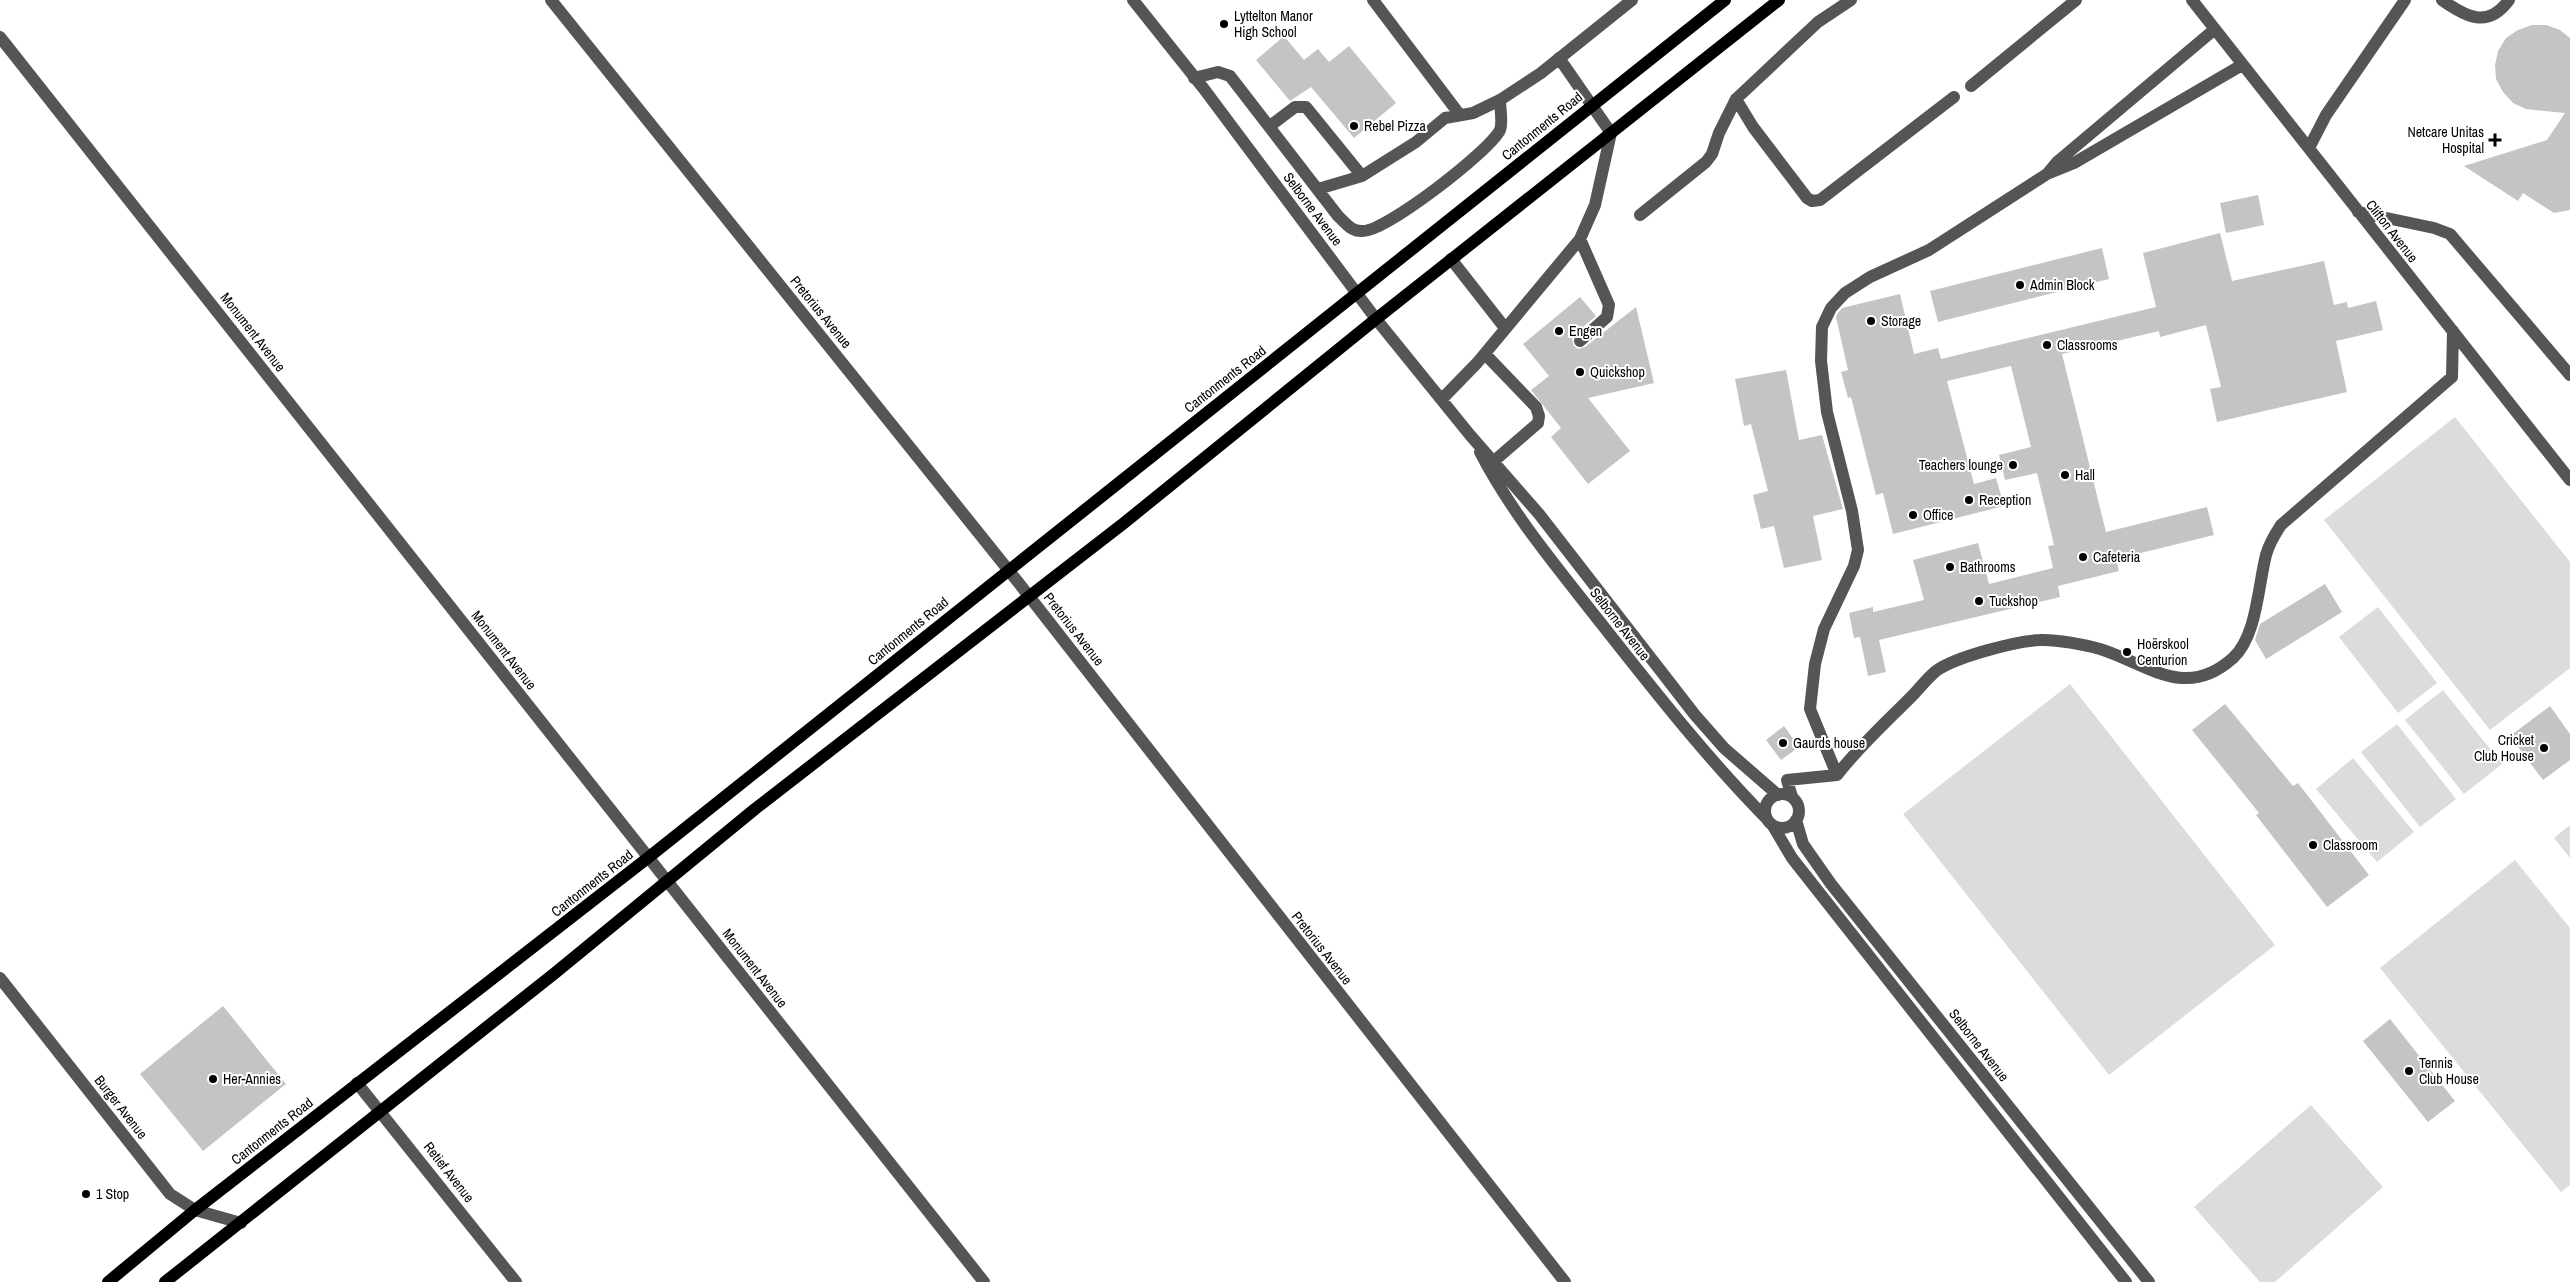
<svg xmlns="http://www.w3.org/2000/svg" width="2570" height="1282" font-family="'Archivo Narrow',sans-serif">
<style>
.green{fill:#dcdcdc}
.building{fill:#c4c4c4}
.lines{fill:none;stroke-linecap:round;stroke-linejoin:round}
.minor{stroke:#555;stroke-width:12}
.major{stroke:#000;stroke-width:12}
.poi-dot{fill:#000;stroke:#fff;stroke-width:2}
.labels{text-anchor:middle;stroke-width:4;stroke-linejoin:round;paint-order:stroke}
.poi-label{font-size:14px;fill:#000;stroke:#fff;text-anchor:start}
.street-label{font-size:14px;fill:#000;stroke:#fff}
</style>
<rect width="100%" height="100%" fill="#fff"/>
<path class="green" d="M2455,417l115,145v106l-80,62 -166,-210z
M2378,607l59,76 -39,30 -59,-76z
M2070,684l205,261 -166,130 -206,-261z
M2443,690l59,74 -38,30 -59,-74z
M2397,724l59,75 -36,28 -59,-75z
M2353,758l61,74 -37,30 -61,-73z
M2570,825v33l-16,-20z
M2515,860l55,68v257l-9,7 -181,-224z
M2311,1105l72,82 -108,95h-15l-66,-75z"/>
<path class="building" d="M2532,25h14l14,5 10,8v172l-16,3 -31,-20 -5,8 -54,-35 83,-26 18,-27 -39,-4 -13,-6 -10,-11 -7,-13 -1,-14 3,-14 8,-13 12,-8z
M1284,36l20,24 14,-11 11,13 20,-16 47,57 -42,35 -43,-51 -21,14 -34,-41z
M2258,195l6,30 -38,8 -6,-30z
M2220,233l12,48 92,-20 10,44 13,-3 1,6 28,-7 7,29 -47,11 11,51 -130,30 -7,-33 11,-2 -15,-62 -46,12 -1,-6 -97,23 44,178 101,-25 7,28 -98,24 3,12 -61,15 2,11 -181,43 7,32 -18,4 -8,-39 -6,1 -5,-25 24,-6v5l51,-12 -11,-40 65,-17 11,41 64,-16 -5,-22 6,-1 -17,-72 -32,7 -6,-25 32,-8 -20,-81 -64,15 27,103 22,-6 8,28 -111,28 -10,-41 -7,2 -25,-98 -3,1 -7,-26 7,-2 -12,-53 2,-4 4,-5 58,-14 14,60 24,-6 3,11 215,-52 -13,-54z
M2102,248l7,31 -171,43 -8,-31z
M1580,297l16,19 -22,19 -2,4 2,7 4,3 7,-2 51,-40 18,76 -66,15 42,53 -42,33 -37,-47 10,-9 -30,-38 18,-14 -26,-32z
M1786,370l13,70 23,-5 21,74 -30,7 9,44 -38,8 -10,-42 -13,3 -8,-34 15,-4 -17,-67 -7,2 -9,-47z
M2325,584l17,28 -76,47 -11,-19 5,-16z
M2225,704l68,82 5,-3 71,92 -42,32 -71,-92 3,-2 -67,-83z
M2550,706l20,28v26l-27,20 -33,-44z
M1784,726l15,21 -18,13 -15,-20z
M223,1006l63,78 -83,67 -63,-77z
M2390,1019l65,82 -27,21 -65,-81z"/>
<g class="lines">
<path class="minor" d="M551,0l467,582 547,700
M1133,0l71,89 172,230 94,116 69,79 156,201 29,33 54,47
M1373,0l87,115
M2192,0l378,480
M2442,0c24,17 46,29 67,0
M0,37l984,1245
M1194,78l24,-6 12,4 108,140c8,7 13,16 25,15 23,0 126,-79 137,-101 3,-7 0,-22 0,-30
M1971,86l105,-86
M1736,99l17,28 54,71 5,3 8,-1 134,-103
M1270,126l25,-19h11l56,69
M2309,148l17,-33 79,-115
M2047,174l10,-12 158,-133
M1318,189l44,-13 54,-34 29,-24 28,-5 27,-13 41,-27 91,-73
M2358,212l76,16 16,6 120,141
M1640,215l66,-53 6,-8 7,-21 17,-34 82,-77 33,-22
M1451,259l54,69
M1580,341l27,-24 2,-12 -29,-66
M1485,354l51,53 3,9 -1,7 -44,38
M1442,399l35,-36 103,-124 15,-34 16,-72 -52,-75
M1480,452c32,62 77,115 120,170 53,67 106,135 166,196
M1837,775l-27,-66 5,-45 9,-35 30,-63 4,-16 -6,-39 -25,-99 -6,-51 1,-34 9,-19 14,-15 25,-16 59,-27 118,-76 27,-11 168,-98
M1765 811a17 17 0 1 1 34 0a17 17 0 1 1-34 0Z
M1792,797l-5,-17 50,-5c21,-27 46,-50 70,-74 10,-9 18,-21 29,-30 19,-14 80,-30 104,-31 15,-1 46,5 60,9 48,15 85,52 133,9 24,-22 25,-72 33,-103 3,-11 9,-21 15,-30l171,-148 1,-46
M1796,820l7,24 28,40 318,398
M1773,826l19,32 334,424
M0,978l170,216 25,16 46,13
M357,1083l159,199"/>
<path class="major" d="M108,1282l87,-72 454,-353 1076,-857
M165,1282l390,-309 200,-164 369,-286 252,-204 403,-319"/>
</g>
<g class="poi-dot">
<circle cx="1224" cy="24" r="5"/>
<circle cx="1354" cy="126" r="5"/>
<path d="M2492.5 132.5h5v5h5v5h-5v5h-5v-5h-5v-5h5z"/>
<circle cx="2020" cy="285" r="5"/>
<circle cx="1871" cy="321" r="5"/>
<circle cx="1559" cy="331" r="5"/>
<circle cx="2047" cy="345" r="5"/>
<circle cx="1580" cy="372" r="5"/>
<circle cx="2013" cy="465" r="5"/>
<circle cx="2065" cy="475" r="5"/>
<circle cx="1969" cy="500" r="5"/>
<circle cx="1913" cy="515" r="5"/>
<circle cx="2083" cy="557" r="5"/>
<circle cx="1950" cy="567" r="5"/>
<circle cx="1979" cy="601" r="5"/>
<circle cx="2127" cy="652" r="5"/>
<circle cx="1783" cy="743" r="5"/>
<circle cx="2544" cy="748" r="5"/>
<circle cx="2313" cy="845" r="5"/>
<circle cx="2409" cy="1071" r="5"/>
<circle cx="213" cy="1079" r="5"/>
<circle cx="86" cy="1194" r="5"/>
</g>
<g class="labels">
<g class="poi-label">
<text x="1234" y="21">Lyttelton Manor<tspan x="1234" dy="16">High School</tspan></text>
<text x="1364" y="131">Rebel Pizza</text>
<text x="2484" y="137" text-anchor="end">Netcare Unitas<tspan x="2484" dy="16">Hospital</tspan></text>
<text x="2030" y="290">Admin Block</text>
<text x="1881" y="326">Storage</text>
<text x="1569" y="336">Engen</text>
<text x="2057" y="350">Classrooms</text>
<text x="1590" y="377">Quickshop</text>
<text x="2003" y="470" text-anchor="end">Teachers lounge</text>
<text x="2075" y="480">Hall</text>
<text x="1979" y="505">Reception</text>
<text x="1923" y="520">Office</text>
<text x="2093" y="562">Cafeteria</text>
<text x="1960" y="572">Bathrooms</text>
<text x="1989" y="606">Tuckshop</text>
<text x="2137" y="649">Hoërskool<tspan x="2137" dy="16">Centurion</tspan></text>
<text x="2534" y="745" text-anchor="end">Cricket<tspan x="2534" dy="16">Club House</tspan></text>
<text x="1793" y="748">Gaurds house</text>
<text x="2323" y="850">Classroom</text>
<text x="2419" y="1068">Tennis<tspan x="2419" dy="16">Club House</tspan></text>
<text x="223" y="1084">Her-Annies</text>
<text x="96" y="1199">1 Stop</text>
</g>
<g class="street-label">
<text transform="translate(1542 126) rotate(-39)" y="5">Cantonments Road</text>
<text transform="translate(1313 209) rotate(53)" y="5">Selborne Avenue</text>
<text transform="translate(2392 231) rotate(52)" y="5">Clifton Avenue</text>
<text transform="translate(821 312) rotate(51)" y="5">Pretorius Avenue</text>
<text transform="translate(253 332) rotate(52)" y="5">Monument Avenue</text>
<text transform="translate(1225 379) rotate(-38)" y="5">Cantonments Road</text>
<text transform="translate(1620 624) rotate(52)" y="5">Selborne Avenue</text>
<text transform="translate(1074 629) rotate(52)" y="5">Pretorius Avenue</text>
<text transform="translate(908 631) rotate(-39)" y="5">Cantonments Road</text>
<text transform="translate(504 650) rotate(52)" y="5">Monument Avenue</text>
<text transform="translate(592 883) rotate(-38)" y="5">Cantonments Road</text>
<text transform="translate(1322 948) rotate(52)" y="5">Pretorius Avenue</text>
<text transform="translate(755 968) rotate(52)" y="5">Monument Avenue</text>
<text transform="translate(1979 1045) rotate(52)" y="5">Selborne Avenue</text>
<text transform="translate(121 1107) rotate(52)" y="5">Burger Avenue</text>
<text transform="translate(272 1131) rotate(-38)" y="5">Cantonments Road</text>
<text transform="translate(449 1172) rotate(52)" y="5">Retief Avenue</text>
</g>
</g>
</svg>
